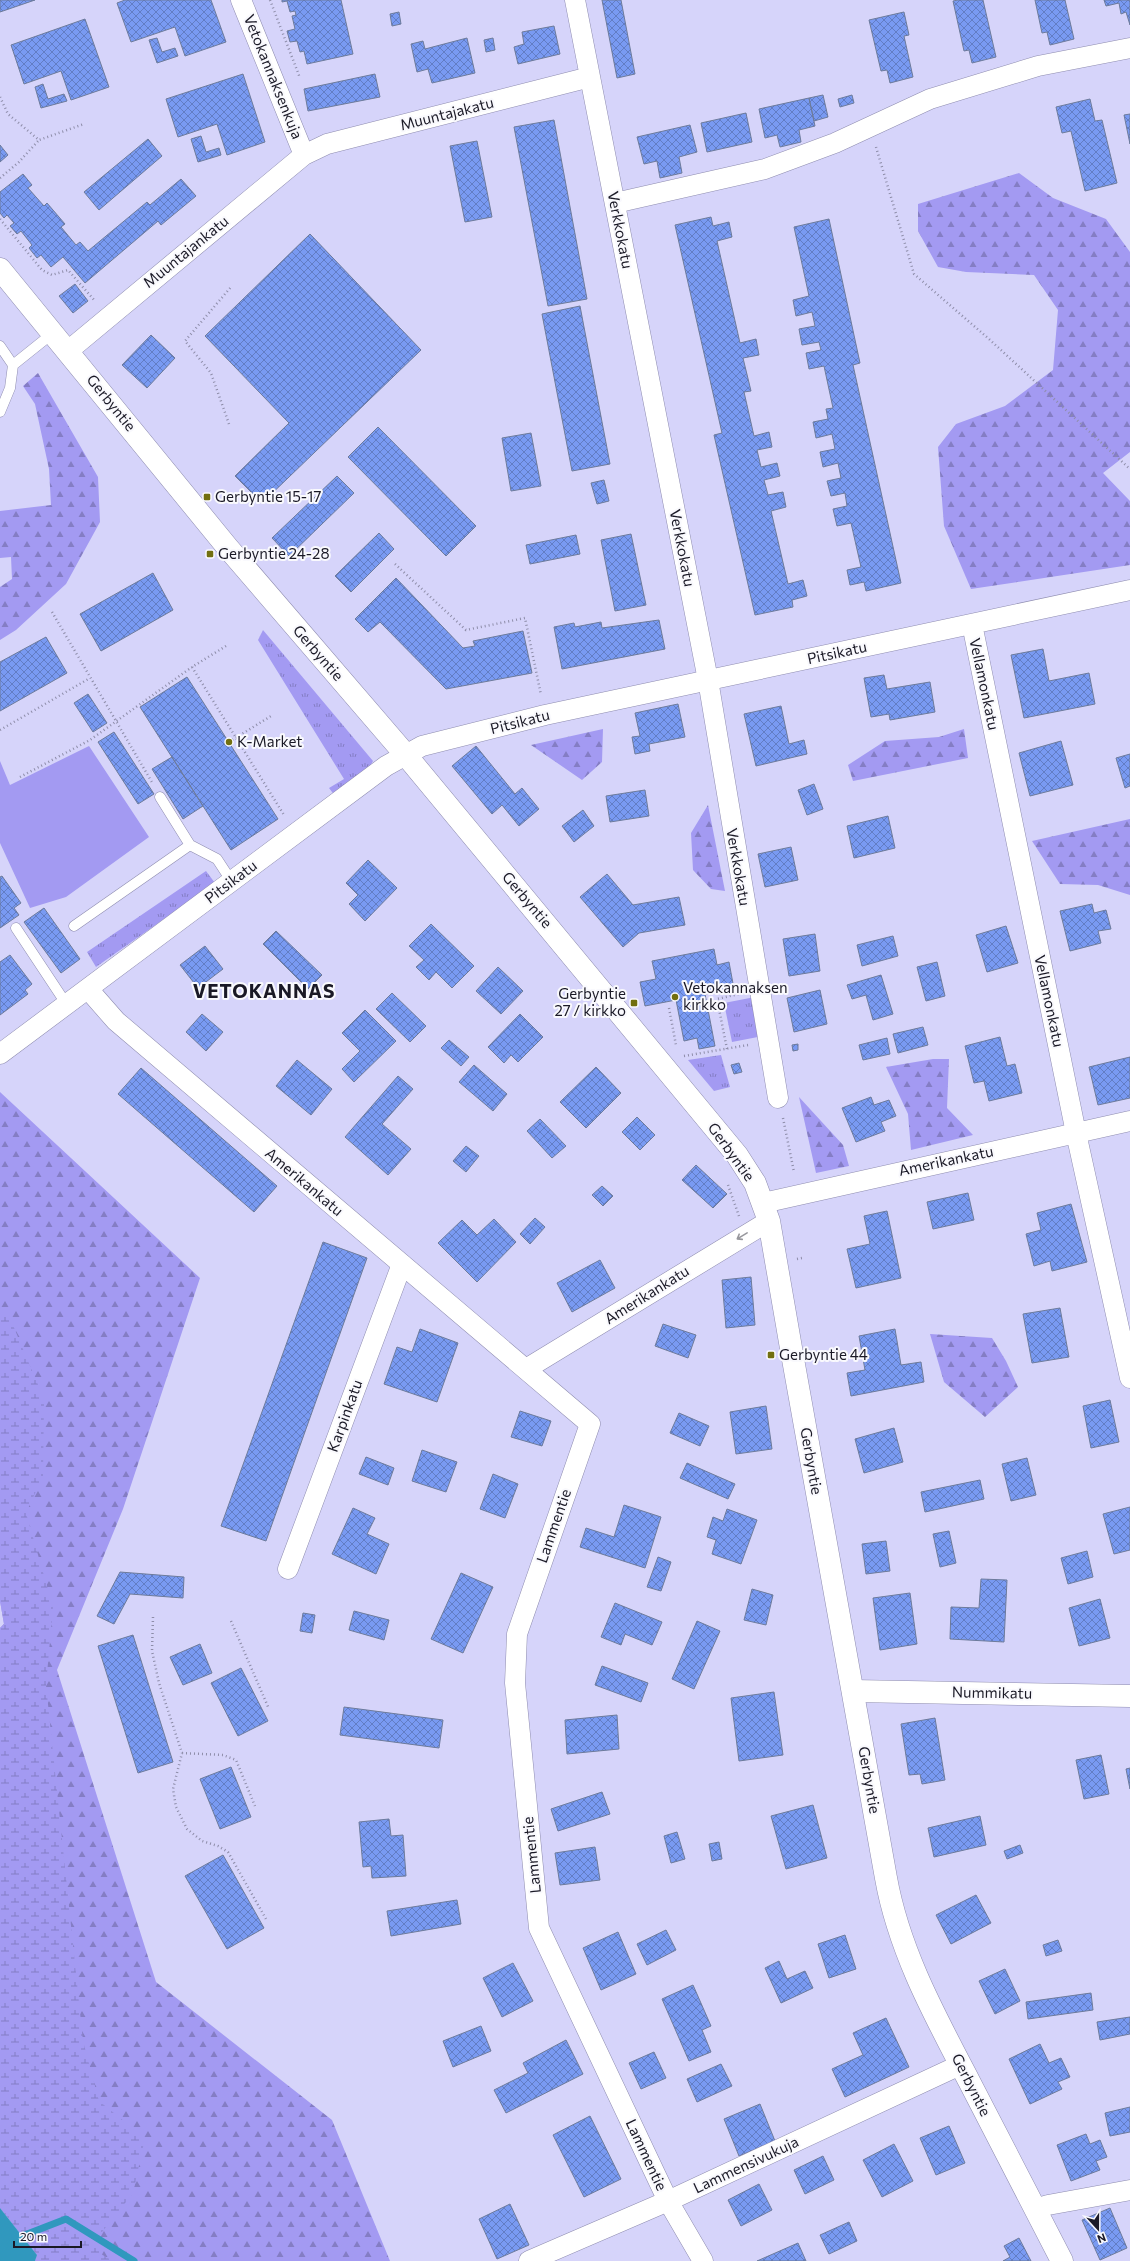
<svg xmlns="http://www.w3.org/2000/svg" width="1130" height="2261" font-family="Commissioner,sans-serif">
<style>
.grass{fill:url(#grass-tufts)}
.forest{fill:url(#forest-firs)}
.wetland{fill:url(#wetland-marsh)}
.park{fill:#a39af2}
.water{fill:#3098be}
.lines{fill:none;stroke-linecap:round;stroke-linejoin:round}
.stream{stroke:#3098be;stroke-width:7}
.building{fill:url(#building-cross-hatch);stroke:#6d7b9b}
.service-casing{stroke:#8e8caf;stroke-width:11}
.minor-casing{stroke:#8e8caf;stroke-width:21}
.tertiary-casing{stroke:#8e8caf;stroke-width:23}
.secondary-casing{stroke:#8e8caf;stroke-width:23}
.path{stroke:#8e8da9;stroke-width:2.5;stroke-dasharray:1 3;stroke-linecap:butt}
.service{stroke:#fff;stroke-width:10}
.minor{stroke:#fff;stroke-width:20}
.tertiary{stroke:#fff;stroke-width:22}
.secondary{stroke:#fff;stroke-width:22}
.oneway{stroke:#98989d}
.poi-dot{fill:#726f10;stroke:#f9f9fd;stroke-width:1.5}
.labels{text-anchor:middle;stroke-width:4;stroke-linejoin:round;paint-order:stroke}
.street-label{font-size:15px;fill:#1a1926;stroke:#f9f9fd}
.poi-label{font-size:15px;fill:#1a1926;stroke:#f9f9fd;text-anchor:start}
.district-label{font-size:19px;font-weight:bold;letter-spacing:1px;fill:#1a1926;stroke:#f9f9fd}
</style>
<defs>
<pattern id="grass-tufts" width="24" height="20" patternUnits="userSpaceOnUse"><rect width="24" height="20" fill="#a39af2"/><path d="M3 7l-1-3M5 7V3M7 7l1-3M15 17l-1-3M17 17v-4M19 17l1-3" fill="none" stroke="#847dc4"/></pattern>
<pattern id="forest-firs" width="22" height="20" patternUnits="userSpaceOnUse"><rect width="22" height="20" fill="#a39af2"/><path d="M5 1l3.5 6h-7zM16 11l3.5 6h-7z" fill="#847dc4"/></pattern>
<pattern id="wetland-marsh" width="20" height="14" patternUnits="userSpaceOnUse"><rect width="20" height="14" fill="#a39af2"/><path d="M1 5h8M5 5V1M11 12h8M15 12V8" fill="none" stroke="#847dc4"/></pattern>
<pattern id="building-cross-hatch" width="8" height="8" patternUnits="userSpaceOnUse"><rect width="8" height="8" fill="#799af2"/><path d="M0 0l8 8M0 8l8-8" fill="none" stroke="#627dc4"/></pattern>
</defs>
<rect width="100%" height="100%" fill="#d6d4fa"/>
<path class="grass" d="M263,630l110,131 -6,11 -32,24 -6,-8 15,-9 -86,-139z
M206,871l9,12 -119,84 -9,-15z
M755,997l8,39 -31,6 -8,-39z
M721,1055l9,32 -16,4 -26,-31z"/>
<path class="forest" d="M1019,173l34,25 53,21 24,33v200l-27,21 27,28v64l-159,24 -27,-63 -6,-79 18,-23 49,-18 48,-36 5,-60 -24,-35 -68,-3 -28,-5 -20,-36v-27z
M38,373l60,104 2,45 -34,62 -50,46 -16,10v-53l12,-8 -1,-22 -11,1v-47l51,-6 -2,-36 -14,-65 -12,-18z
M603,729l-1,33 -20,18 -51,-35z
M964,729l4,29 -115,23 -5,-16 37,-24 54,-4z
M708,805l17,86 -14,-2 -18,-19 -2,-37z
M1130,819v76l-32,-10 -38,-1 -28,-43z
M933,1059h16l-2,49 26,27 -62,15 -3,-36 -22,-47z
M0,1092l200,186 -77,231 -66,161 99,312 176,138 58,141h-355l2,-6 -37,-47v-580l4,-4 -4,-23z
M799,1097l44,48 6,21 -33,7z
M930,1334l62,4 14,23 12,26 -33,30 -41,-35z"/>
<path class="wetland" d="M0,1311h7l37,88 -1,77 -17,37 27,94 -7,78 37,356 16,60 46,37 -12,55 -35,44 3,17 12,7h-78l2,-6 -37,-47v-580l4,-4 -4,-23z"/>
<path class="park" d="M89,746l60,91 -83,60 -36,11 -30,-65v-82l10,24z"/>
<path class="water" d="M0,2208l37,47 -2,6h-35z"/>
<g class="lines">
<path class="stream" d="M22,2236l44,-17 68,42"/>
</g>
<path class="building" d="M0,0h35l-35,12z
M125,0h86l15,42 -41,14 -10,-29 -44,15 -14,-39z
M282,0h59l12,54 -46,10 -3,-13 -4,1 -3,-11 -7,1 -3,-11 8,-2 -3,-13 4,-1 -1,-4 -5,1 -3,-11 -5,1z
M602,0h19l14,74 -18,4z
M958,0h25l13,57 -24,6 -3,-13 -5,1 -11,-50z
M1035,0h30l9,39 -24,6 -3,-13 -5,1z
M1104,0h26v25l-4,-13 -5,2 -2,-11 -13,3z
M399,12l2,12 -9,2 -2,-12z
M904,12l5,23 -5,1 9,41 -23,6 -3,-13 -6,1 -12,-51z
M85,19l24,68 -38,13 -10,-29 -37,13 -13,-39z
M554,26l6,28 -42,10 -4,-17 10,-3 -2,-12z
M157,38l5,14 13,-4 3,8 -21,7 -8,-23z
M467,38l8,35 -43,10 -4,-14 -11,3 -6,-28 12,-3 2,8z
M493,38l2,12 -9,2 -2,-12z
M243,74l22,68 -38,13 -10,-31 -39,13 -12,-38z
M375,74l5,23 -72,14 -4,-22z
M43,84l5,15 16,-5 3,7 -26,7 -6,-21z
M823,95l5,22 -14,4 -5,-23z
M852,95l2,8 -14,4 -2,-8z
M809,98l6,28 -16,4 2,12 -21,5 -3,-12 -12,3 -6,-29z
M1090,99l5,22 7,-1 15,63 -32,8 -14,-60 -9,2 -6,-26z
M746,113l6,29 -45,10 -6,-29z
M1130,114v30l-6,-29z
M554,120l33,179 -39,7 -34,-179z
M690,125l7,27 -18,5 3,16 -22,5 -3,-17 -13,3 -7,-27z
M201,136l5,16 13,-4 2,7 -23,7 -7,-23z
M148,139l14,17 -63,54 -15,-18z
M477,141l15,76 -27,5 -15,-76z
M0,145l8,10 -8,7z
M23,174l9,11 -4,3 16,18 3,-3 18,21 -4,3 15,18 4,-3 8,9 59,-49 3,3 31,-26 15,17 -35,29 -3,-4 -73,62 -22,-26 -12,10 -10,-12 -4,3 -8,-10 3,-3 -11,-14 -4,3 -7,-8 4,-3 -7,-8 -3,3 -4,-5v-21z
M711,217l2,9 16,-4 3,15 -15,4 23,102 16,-4 3,16 -16,3 8,33 -7,1 10,44 15,-4 3,15 -15,3 4,17 16,-4 3,13 -16,4 4,15 15,-3 3,15 -15,4 17,73 15,-4 4,16 -15,4 1,7 -38,8 -41,-180 8,-2 -47,-208z
M829,219l31,144 -7,2 48,218 -35,8 -2,-9 -14,3 -3,-15 14,-3 -10,-44 -14,3 -4,-17 14,-3 -2,-13 -14,3 -4,-15 14,-3 -3,-15 -15,4 -3,-15 15,-3 -3,-15 -16,4 -3,-16 15,-3 -2,-10 7,-1 -9,-42 -15,3 -3,-16 15,-3 -2,-8 -17,3 -3,-16 16,-3 -3,-14 -16,4 -3,-16 16,-4 -15,-69z
M310,234l111,116 -159,153 -27,-27 54,-53 -84,-87z
M75,284l13,17 -15,12 -14,-17z
M580,306l30,158 -38,7 -30,-157z
M151,335l24,23 -28,30 -25,-23z
M378,427l98,99 -30,30 -98,-99z
M531,433l10,53 -30,5 -9,-53z
M337,476l17,17 -65,63 -17,-18z
M604,480l5,21 -12,3 -6,-21z
M379,533l15,16 -43,43 -16,-16z
M631,534l15,71 -31,6 -14,-71z
M576,535l4,19 -50,10 -4,-19z
M153,573l20,37 -72,41 -21,-37z
M396,578l67,70 12,-2 -2,-5 50,-10 9,42 -86,16 -66,-67 -12,10 -13,-13z
M659,620l6,29 -103,20 -8,-42 20,-4 1,4 26,-5 1,6z
M46,637l21,36 -67,38v-49z
M1043,649l6,32 40,-8 6,31 -71,14 -13,-63z
M884,675l3,14 43,-7 5,30 -45,8 -1,-6 -18,3 -7,-39z
M187,677l91,142 -47,31 -91,-143z
M88,694l19,29 -14,9 -19,-29z
M678,704l7,33 -36,7 1,7 -15,3 -3,-17 8,-1 -5,-23z
M781,706l8,38 15,-4 3,14 -51,12 -12,-52z
M114,732l40,62 -16,10 -40,-62z
M1061,741l12,44 -43,11 -11,-43z
M476,746l39,48 7,-6 17,21 -20,17 -17,-21 -10,9 -40,-48z
M1130,754v32l-5,2 -9,-30z
M172,757l31,49 -20,13 -31,-50z
M814,784l9,25 -16,6 -9,-25z
M645,790l4,26 -39,6 -4,-26z
M583,810l11,16 -20,16 -12,-16z
M888,816l7,32 -41,10 -7,-32z
M791,847l7,33 -33,7 -7,-33z
M368,860l29,28 -32,33 -16,-17 9,-9 -12,-12z
M607,874l26,31 46,-8 6,28 -46,8 -16,14 -43,-50z
M2,876l19,27 -7,5 5,7 -19,13v-51z
M1092,904l2,9 12,-3 5,19 -13,2 3,12 -31,8 -10,-40z
M44,908l36,51 -19,14 -37,-51z
M431,924l43,42 -22,22 -16,-16 -7,8 -13,-13 8,-7 -15,-14z
M1006,926l12,37 -31,9 -11,-37z
M276,931l46,44 -14,14 -45,-45z
M815,934l5,37 -31,5 -6,-37z
M893,936l5,20 -36,10 -5,-21z
M205,946l18,23 -25,19 -18,-23z
M714,949l3,16 12,-3 5,27 -29,5 10,52 -16,3 -2,-11 -13,3 -8,-41 -31,6 -5,-24 16,-3 -4,-18z
M10,955l22,29 -7,6 3,4 -28,21v-53z
M937,962l8,34 -19,5 -9,-34z
M498,967l25,24 -22,23 -25,-23z
M881,975l12,39 -20,6 -7,-25 -14,4 -5,-14z
M820,990l7,34 -33,8 -7,-34z
M392,993l34,33 -16,16 -34,-33z
M365,1010l31,31 -42,41 -12,-13 18,-18 -18,-18z
M202,1014l21,18 -17,19 -20,-19z
M520,1014l23,23 -25,25 -7,-7 -7,8 -16,-16z
M923,1027l5,18 -30,8 -5,-19z
M1000,1037l7,29 8,-2 7,29 -33,8 -5,-20 -10,2 -9,-37z
M887,1038l3,16 -27,6 -4,-15z
M449,1040l20,17 -8,9 -20,-18z
M798,1044v6l-5,1 -1,-6z
M1130,1057v41l-32,7 -9,-38z
M297,1060l35,29 -21,26 -35,-29z
M739,1063l3,9 -8,2 -3,-9z
M474,1065l33,29 -14,17 -34,-29z
M596,1067l25,26 -35,35 -26,-26z
M141,1068l136,118 -23,26 -136,-118z
M398,1076l15,13 -31,35 29,25 -23,26 -43,-38z
M871,1097l3,8 15,-5 7,16 -15,6 4,9 -29,11 -14,-34z
M637,1117l18,18 -15,15 -18,-18z
M540,1119l26,27 -14,12 -25,-27z
M466,1146l13,10 -13,16 -13,-11z
M696,1165l31,29 -14,14 -31,-28z
M602,1186l11,10 -10,10 -11,-11z
M968,1193l6,27 -41,9 -6,-27z
M1071,1204l16,58 -35,9 -2,-10 -16,5 -8,-32 15,-4 -4,-17z
M887,1211l14,67 -45,10 -9,-39 23,-5 -6,-28z
M535,1218l10,9 -15,17 -10,-10z
M494,1219l22,23 -39,40 -39,-39 24,-23 15,15z
M323,1242l44,16 -101,283 -45,-15z
M600,1260l15,28 -43,24 -15,-29z
M751,1277l4,48 -29,3 -4,-48z
M1060,1308l9,49 -37,6 -9,-49z
M663,1324l33,11 -8,23 -33,-12z
M420,1329l38,14 -21,59 -53,-18 13,-37 15,5z
M895,1329l6,36 20,-3 3,20 -73,14 -4,-23 18,-3 -6,-34z
M1110,1400l9,42 -28,6 -8,-42z
M766,1406l6,43 -36,5 -6,-42z
M520,1411l31,10 -9,25 -31,-9z
M679,1413l30,13 -9,20 -30,-13z
M894,1428l9,34 -39,11 -9,-34z
M422,1450l35,12 -11,30 -34,-11z
M366,1457l28,11 -6,17 -29,-11z
M1027,1458l9,37 -25,6 -9,-37z
M687,1463l48,21 -7,15 -48,-21z
M493,1474l25,10 -13,34 -25,-9z
M980,1480l4,19 -59,13 -4,-20z
M624,1505l37,12 -16,51 -65,-21 6,-19 28,9z
M1130,1507v43l-16,4 -11,-40z
M353,1508l22,10 -8,16 22,10 -13,30 -44,-20z
M727,1509l30,11 -16,44 -29,-10 4,-14 -9,-3 6,-20 10,4z
M949,1531l7,32 -16,4 -7,-33z
M886,1541l4,30 -24,3 -4,-30z
M1087,1551l6,26 -25,7 -7,-26z
M658,1557l13,5 -10,29 -14,-4z
M120,1572l64,5 -1,21 -53,-4 -16,30 -17,-8z
M461,1573l32,14 -30,66 -32,-14z
M981,1579l26,1 -3,62 -54,-3 1,-32 28,1z
M752,1589l21,6 -7,30 -22,-5z
M910,1593l7,51 -37,6 -7,-52z
M1100,1599l10,39 -31,8 -10,-38z
M615,1603l47,19 -10,23 -27,-11 -4,11 -20,-8z
M354,1611l35,9 -5,20 -35,-10z
M303,1613l12,2 -3,18 -12,-2z
M697,1621l23,10 -26,58 -22,-10z
M133,1635l40,127 -35,11 -40,-127z
M200,1644l12,29 -29,12 -13,-28z
M602,1666l46,17 -7,19 -46,-17z
M241,1668l27,53 -30,15 -27,-53z
M774,1692l9,63 -44,6 -8,-63z
M344,1707l99,13 -4,28 -99,-13z
M617,1715l2,34 -52,5 -2,-34z
M935,1718l10,62 -23,4 -2,-10 -11,1 -8,-51z
M1101,1755l8,39 -25,5 -8,-39z
M231,1767l20,50 -31,12 -20,-50z
M1130,1768v21l-4,-20z
M602,1792l8,22 -52,17 -7,-22z
M813,1805l14,53 -41,11 -15,-53z
M980,1816l6,29 -52,12 -6,-29z
M389,1819l2,17 12,-1 3,41 -34,2 -1,-12 -8,1 -4,-45z
M677,1832l8,27 -14,4 -7,-27z
M719,1842l3,17 -10,2 -3,-17z
M1020,1845l3,8 -16,6 -3,-8z
M595,1847l5,33 -40,5 -5,-32z
M223,1855l41,73 -37,21 -42,-73z
M976,1895l15,28 -40,21 -15,-29z
M457,1900l4,24 -70,12 -4,-25z
M666,1930l10,20 -29,15 -10,-21z
M618,1932l18,42 -35,16 -18,-42z
M845,1935l11,34 -27,9 -11,-34z
M1058,1940l4,11 -16,5 -3,-11z
M779,1961l8,18 18,-8 8,17 -32,15 -16,-35z
M513,1963l20,38 -31,16 -19,-39z
M1005,1969l15,32 -25,13 -16,-33z
M693,1985l18,41 -9,4 9,22 -22,9 -27,-62z
M1091,1993l2,17 -65,9 -2,-17z
M1130,2017v17l-30,6 -3,-18z
M886,2018l23,49 -64,30 -13,-28 31,-14 -10,-22z
M481,2026l10,25 -38,16 -10,-26z
M566,2040l17,34 -77,39 -12,-23 34,-17 -5,-10z
M1040,2044l9,19 12,-5 9,19 -12,5 4,7 -32,15 -21,-45z
M654,2052l12,26 -25,11 -12,-26z
M721,2064l11,22 -35,16 -10,-23z
M760,2104l15,37 -36,15 -15,-37z
M1130,2107v25l-20,4 -5,-23z
M590,2116l31,63 -37,18 -31,-62z
M949,2126l16,37 -29,12 -16,-37z
M1086,2134l4,10 10,-4 7,17 -11,4 4,9 -29,11 -14,-36z
M894,2144l19,37 -31,16 -19,-37z
M823,2156l11,24 -29,14 -11,-24z
M759,2184l13,26 -31,16 -13,-26z
M510,2204l19,41 -32,14 -18,-40z
M1110,2208l17,40 -27,12 -18,-40z
M849,2222l8,19 -28,13 -9,-19z
M1019,2238l12,23h-28l7,-4 -6,-11z
M798,2243l8,18h-49z"/>
<g class="lines">
<g class="service-casing">
<path id="service" d="M0,346l13,19
M0,412l10,-24 3,-23 40,-32
M160,797l30,48 27,14 15,23
M74,926l116,-81
M16,928l51,77"/>
</g>
<g class="minor-casing">
<path id="minor" d="M241,0l63,155
M575,0l133,680 70,418
M615,203l150,-34 70,-26 95,-44 108,-33 92,-18
M68,351l236,-196 23,-11 263,-67
M972,624l104,509 54,245
M88,989l28,32 474,403 -73,210 -2,49 24,245 129,273 35,60
M0,1054l386,-288 36,-20 123,-31 585,-125
M763,1203l367,-82
M526,1369l243,-148
M288,1569l114,-305
M1035,2209l13,-4 82,-15
M529,2261l139,-60 292,-136"/>
</g>
<g class="tertiary-casing">
<path id="tertiary" d="M853,1691l277,5"/>
</g>
<g class="secondary-casing">
<path id="secondary" d="M0,269l228,279 177,206 332,401 18,28 14,38 22,127 95,530c13,73 49,138 83,203 31,60 62,120 93,180"/>
</g>
<path class="path" d="M270,0l30,78
M0,97l8,17 31,26 45,-16
M876,147l38,127 75,65 141,130
M0,178l19,-16 20,-22
M0,219l42,51 10,5 16,-5 27,31
M229,424l-18,-51 -26,-32 46,-54
M395,564l71,66 59,-12 16,77
M52,612l101,172
M226,646l-34,21 92,148
M0,730l90,-52
M229,742l42,-26
M20,777l70,-37 102,-73
M669,1008l7,37
M727,1049l-10,-50 22,-5
M684,1056l64,-11
M783,1118l11,54
M728,1185l11,31
M797,1259l5,-1
M153,1617l-1,34 7,32 23,70 -9,36 3,18 11,22 15,12 16,5 10,6 38,67
M231,1621l38,88
M182,1753l41,2 13,5 19,46"/>
<use href="#service" class="service"/>
<use href="#minor" class="minor"/>
<use href="#tertiary" class="tertiary"/>
<use href="#secondary" class="secondary"/>
</g>
<defs><path id="oneway-shaft" d="M-6 0H5M1.5-3L5.5 0L1.5 3" fill="none" stroke-width="1.6" stroke-linecap="round" stroke-linejoin="round"/></defs>
<use class="oneway" href="#oneway-shaft" transform="translate(742 1236) rotate(149)"/>
<g class="poi-dot">
<rect x="203" y="493" width="8" height="8" rx="2"/>
<rect x="206" y="550" width="8" height="8" rx="2"/>
<circle cx="229" cy="742" r="4"/>
<circle cx="675" cy="997" r="4"/>
<rect x="630" y="999" width="8" height="8" rx="2"/>
<rect x="767" y="1351" width="8" height="8" rx="2"/>
</g>
<g class="labels">
<g class="street-label">
<text transform="translate(273 77) rotate(68)" y="5">Vetokannaksenkuja</text>
<text transform="translate(447 114) rotate(-14)" y="5">Muuntajakatu</text>
<text transform="translate(620 230) rotate(79)" y="5">Verkkokatu</text>
<text transform="translate(186 252) rotate(-39)" y="5">Muuntajankatu</text>
<text transform="translate(111 403) rotate(51)" y="5">Gerbyntie</text>
<text transform="translate(682 548) rotate(79)" y="5">Verkkokatu</text>
<text transform="translate(318 653) rotate(49)" y="5">Gerbyntie</text>
<text transform="translate(837 653) rotate(-12)" y="5">Pitsikatu</text>
<text transform="translate(984 684) rotate(78)" y="5">Vellamonkatu</text>
<text transform="translate(520 722) rotate(-14)" y="5">Pitsikatu</text>
<text transform="translate(738 867) rotate(80)" y="5">Verkkokatu</text>
<text transform="translate(231 882) rotate(-37)" y="5">Pitsikatu</text>
<text transform="translate(527 900) rotate(50)" y="5">Gerbyntie</text>
<text transform="translate(1049 1001) rotate(78)" y="5">Vellamonkatu</text>
<text transform="translate(731 1152) rotate(54)" y="5">Gerbyntie</text>
<text transform="translate(946 1161) rotate(-12)" y="5">Amerikankatu</text>
<text transform="translate(304 1182) rotate(40)" y="5">Amerikankatu</text>
<text transform="translate(647 1295) rotate(-32)" y="5">Amerikankatu</text>
<text transform="translate(345 1416) rotate(-70)" y="5">Karpinkatu</text>
<text transform="translate(811 1461) rotate(80)" y="5">Gerbyntie</text>
<text transform="translate(554 1526) rotate(-71)" y="5">Lammentie</text>
<text transform="translate(992 1693) rotate(1)" y="5">Nummikatu</text>
<text transform="translate(869 1780) rotate(80)" y="5">Gerbyntie</text>
<text transform="translate(532 1855) rotate(-96)" y="5">Lammentie</text>
<text transform="translate(971 2085) rotate(63)" y="5">Gerbyntie</text>
<text transform="translate(646 2155) rotate(65)" y="5">Lammentie</text>
<text transform="translate(746 2165) rotate(-25)" y="5">Lammensivukuja</text>
</g>
<g class="poi-label">
<text x="215" y="502">Gerbyntie 15-17</text>
<text x="218" y="559">Gerbyntie 24-28</text>
<text x="237" y="747">K-Market</text>
<text x="683" y="993">Vetokannaksen<tspan x="683" dy="17">kirkko</tspan></text>
<text x="626" y="999" text-anchor="end">Gerbyntie<tspan x="626" dy="17">27 / kirkko</tspan></text>
<text x="779" y="1360">Gerbyntie 44</text>
</g>
<g class="district-label">
<text x="264" y="998">VETOKANNAS</text>
</g>
</g>
<g transform="translate(1098 2229) rotate(159)" stroke="#f9f9fd" stroke-width="3" paint-order="stroke">
<path d="M0-3L7 15L0 10L-7 15Z" fill="#1a1926"/>
<text y="-6" font-size="11" font-weight="bold" text-anchor="middle" fill="#1a1926">N</text>
</g>
<path d="M14 2241v6h67v-6" fill="none" stroke="#1a1926" stroke-width="2"/>
<text x="20" y="2241" font-size="12" fill="#1a1926" stroke="#f9f9fd" stroke-width="3" paint-order="stroke">20 m</text>
</svg>
